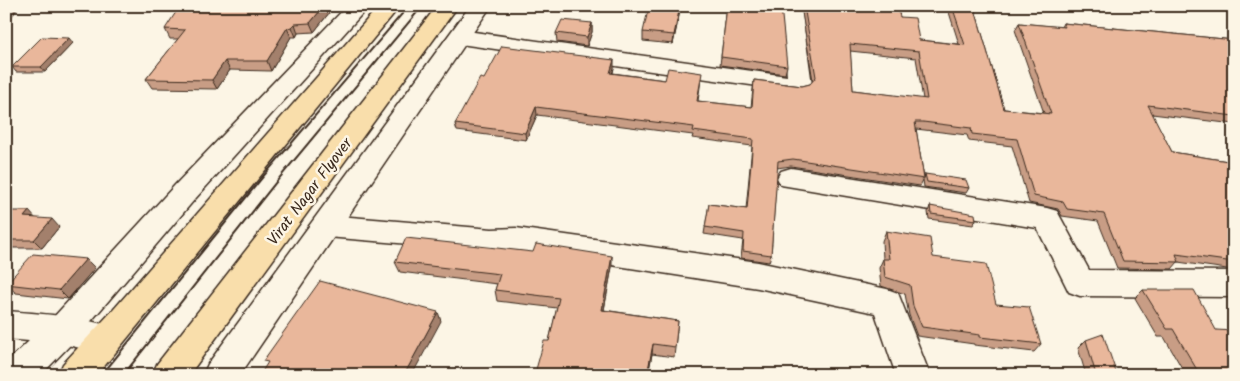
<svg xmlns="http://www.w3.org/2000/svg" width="1240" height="381" font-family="Kalam,sans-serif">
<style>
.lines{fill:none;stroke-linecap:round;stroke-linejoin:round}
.lane-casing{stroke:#3b2a1e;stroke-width:4}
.street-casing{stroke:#3b2a1e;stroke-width:3}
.secondary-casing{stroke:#3b2a1e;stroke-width:3}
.primary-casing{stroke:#3b2a1e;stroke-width:3}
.lane{fill:#fcf5e5;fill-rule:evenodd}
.street{fill:#fcf5e5;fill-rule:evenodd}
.secondary{fill:#fcf5e5;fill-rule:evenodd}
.primary{fill:#f9deab;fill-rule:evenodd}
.wall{fill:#c89d85;stroke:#3b2a1e;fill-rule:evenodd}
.shaded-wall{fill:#a3806c;stroke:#3b2a1e}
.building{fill:#e9b79b;stroke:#3b2a1e;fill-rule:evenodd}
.labels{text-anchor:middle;stroke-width:5;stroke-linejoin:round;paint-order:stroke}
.street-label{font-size:16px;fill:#3b2a1e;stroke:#fcf5e5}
</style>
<rect width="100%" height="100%" fill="#fcf5e5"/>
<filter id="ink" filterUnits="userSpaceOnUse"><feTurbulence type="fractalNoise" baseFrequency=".02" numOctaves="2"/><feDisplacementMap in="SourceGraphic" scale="10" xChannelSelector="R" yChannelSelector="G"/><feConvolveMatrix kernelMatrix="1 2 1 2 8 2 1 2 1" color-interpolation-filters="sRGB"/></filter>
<g filter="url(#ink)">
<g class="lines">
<g class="lane-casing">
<path id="lane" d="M410,6h11l-147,177 -152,192h-19l161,-198z"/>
</g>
<g class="street-casing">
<path id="street" d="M781,6h20l11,79 -4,5 -8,2 -340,-48 -8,-2 -3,-5 3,-5 8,-2 327,46z
M791,168l256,40 10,3 32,59 145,1v26l-154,-1 -11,-4 -32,-64 -256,-43 -4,-7 4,-7z
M327,215l165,14 24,-1 242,34 129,27 11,4 32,82h-34l-21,-62 -117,-25 -242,-38 -24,1 -165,-14 -10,-3 -4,-8 4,-8z
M6,311c38,3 76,5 112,18l5,10 -5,10 -12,5 -43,-10 -57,-5z"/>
</g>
<g class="secondary-casing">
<path id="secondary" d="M347,6h22l-174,193 -120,141 -34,35h-35v-12l45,-43 124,-135z
M470,6h21l-251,369h-37l5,-11z"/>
</g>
<g class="primary-casing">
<path id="primary" d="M379,6h21l-303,369h-39l5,-11 51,-55z
M437,6h21l-269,369h-37l5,-11z"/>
</g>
<use href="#lane" class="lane"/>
<use href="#street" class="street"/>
<use href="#secondary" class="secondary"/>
<use href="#primary" class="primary"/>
</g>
<path class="wall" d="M681,6l-8,38 -30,-3v-9z
M727,6l60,60 -2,8 -65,-9z
M801,6h96l3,11 19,23 40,4 -12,-38h27l30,103 40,4 -29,-83 4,-7 42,4 2,-4 171,17v84l-82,-10 20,38 62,10v108l-56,-8 -6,7 -55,-1 -19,-47 -36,-5 -4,-7 -29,-6 -17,-57 -43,-5 -2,-6 -51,-6 8,49 1,-4 44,14 -3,5 -42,-6 -1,-7 -3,6 -129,-20 -14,2 -6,87 -2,7 -28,-4 2,-18 -39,-6 5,-30 37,5 6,-63 -60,-8 1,-3 -156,-20 -11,25 -69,-9 -2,-7 29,-45 130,-11 -1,5 52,7h36l-3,21 53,6 3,-27 48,6 8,-2 3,-3zM850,51l66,7 7,41 -70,-9z
M333,8l-19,24 -16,1 -2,4h-5l-20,34 -41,-1 -13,19 -65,-1 -6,-9 32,-40h-8l-5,-10z
M592,23v9l-5,14 -30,-4 -1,-9z
M73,43l-28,29h-29l-4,-5z
M930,206l46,14 -3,5 -44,-6 -1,-7z
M6,211l53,16 -17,21h-36z
M886,231l47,26 63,47 45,40 -7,8 -60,-7v-1l-57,-8 -8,-21 -4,-21 -24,-8 -2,-18 4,-9 -1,-18z
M86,259l9,9 -27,31 -52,-6 -10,-9z
M395,262l217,5 -8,43 74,11 -4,36 -22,-3 -4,21h-113v-2l14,-32 8,-33 -60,-7 -2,-11 2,-6 -97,-12z
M1143,290l73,40 18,45h-48l-22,-38h-6l-23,-39z
M1086,340l31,35h-31l-8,-27z"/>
<path class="shaded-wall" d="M12,6h7l-13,19v-10z
M324,6h8l1,2 -19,24 -4,-9z
M680,6h1l-8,38 1,-9z
M592,23v9l-5,14v-9z
M295,24l3,9 -2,4 -4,-10z
M287,28l4,9 -20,34 -4,-10z
M69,38l4,5 -28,29 -4,-5z
M614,60v8l-4,12v-7z
M225,61l5,9 -13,19 -5,-9z
M536,107l1,8 -11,25 -1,-7z
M29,211l7,8 -12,-2z
M52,219l7,8 -17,21 -8,-8z
M612,256v11l-10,53v-10z
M86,259l9,9 -27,31 -9,-9z
M438,312l3,9 -29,54h-8z
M653,344l-1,10 -4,21h-1z"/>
<path class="building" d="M6,6h6l-6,9z
M217,6h107l-14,17 -15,1 -3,3 -5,1 -20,33h-42l-13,19 -66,-1 39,-49 -20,-1 13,-20z
M649,6h31l-6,29 -31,-3z
M727,6h54l6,60 -66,-9z
M804,6h93l3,11 15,1 4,22 46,5 -13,-39h22l30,103 47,5 -32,-91 46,4 -2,-4 171,17v76l-86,-11 24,47 62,10v100l-58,-8 3,8 -56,-1 -19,-47 -37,-5 -4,-7 -29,-6 -17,-57 -45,-5 -1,-6 -48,-6h-8l9,57 -131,-20 -15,2 -7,94 -28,-4 1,-18 -39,-6 4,-23 38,5 6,-70 -60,-8 1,-4 -158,-20 -11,26 -70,-9 25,-46 4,1 18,-33 112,14 -4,13 55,7 3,-12 34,5 -5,28 55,6 2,-27 48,6 8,-2 6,-7zM850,44l69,7 8,48 -74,-9z
M562,20l30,3 -5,14 -31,-4z
M42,37l27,1 -28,29h-29z
M925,174l41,6 3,8 -42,-6z
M930,206l45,8 1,6 -45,-6z
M6,211h23l-5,6 28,2 -18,21h-28z
M886,231l44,7 3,19 53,7 10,40 33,3 12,37 -61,-7v-2l-58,-8 -9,-21 -3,-21 -25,-8 -2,-18h6z
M406,238l127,14 3,-8 76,12 -10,54 76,11 -3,26 -22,-3 -6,31h-103l-9,-2 9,-32h5l10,-43 -64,-8 5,-16 -105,-12z
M33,254l53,5 -27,31 -53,-6z
M320,281l118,31 -34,63h-144l8,-13 -5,-1z
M1143,290h51l22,40 18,1v44h-34l-27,-46h-6z
M1103,334l14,41h-21l-10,-35z"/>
</g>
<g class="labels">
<g class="street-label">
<text transform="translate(309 191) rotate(-53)" y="6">Virat Nagar Flyover</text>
</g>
</g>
<rect width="1240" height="381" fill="none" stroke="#fcf5e5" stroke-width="25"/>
<rect x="12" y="12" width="1215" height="356" fill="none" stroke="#3b2a1e" stroke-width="2" filter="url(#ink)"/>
</svg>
